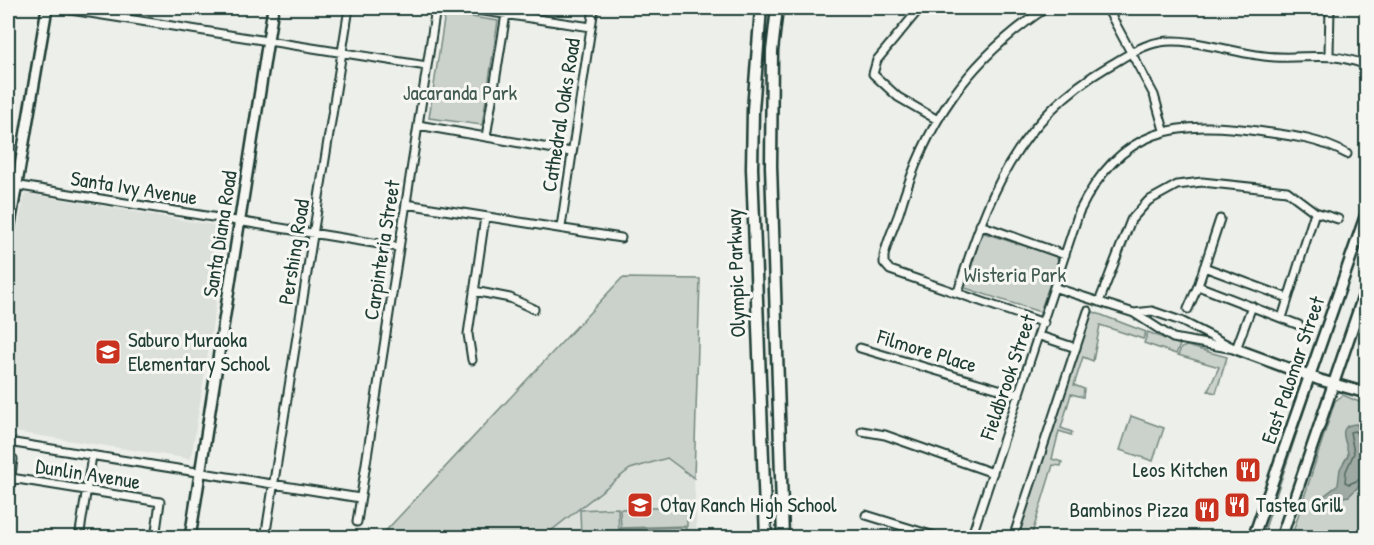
<svg xmlns="http://www.w3.org/2000/svg" width="1374" height="545" font-family="'Patrick Hand',sans-serif">
<style>
.built{fill:#dce0db}
.green{fill:#cbd2cc;stroke:#758880;stroke-width:1.5}
.water{fill:#9faaa4;stroke:#6c7e77;stroke-width:1.5}
.lines{fill:none;stroke-linecap:round;stroke-linejoin:round}
.shore{stroke:#526961;stroke-width:1.5}
.street-casing{stroke:#1f3d34;stroke-width:11}
.secondary-casing{stroke:#1f3d34;stroke-width:14}
.primary-casing{stroke:#1f3d34;stroke-width:15}
.street{stroke:#f6f6f2;stroke-width:7}
.secondary{stroke:#f6f6f2;stroke-width:9}
.primary{stroke:#f6f6f2;stroke-width:10}
.labels{text-anchor:middle;stroke-width:6;stroke-linejoin:round;paint-order:stroke}
.park-label{font-size:21px;fill:#415b52;stroke:#f6f6f2}
.street-label{font-size:21px;fill:#1f3d34;stroke:#f6f6f2}
.poi-label{font-size:21px;fill:#1f3d34;stroke:#f6f6f2;text-anchor:start}
</style>
<rect width="100%" height="100%" fill="#edefea"/>
<filter id="ink" filterUnits="userSpaceOnUse"><feTurbulence type="fractalNoise" baseFrequency=".0167" numOctaves="2"/><feDisplacementMap in="SourceGraphic" scale="12" xChannelSelector="R" yChannelSelector="G"/><feConvolveMatrix kernelMatrix="1 2 1 2 8 2 1 2 1" color-interpolation-filters="sRGB"/></filter>
<g filter="url(#ink)">
<path class="built" d="M25,193l194,33 8,9 -36,224 -183,-28v-158z
M667,458l27,20 3,59 -154,1 87,-69z"/>
<path class="green" d="M445,13l53,8 -16,104 -53,-7z
M984,233l72,23 2,5 -18,51 -75,-24 15,-50z
M622,278l78,1 -6,199 -27,-20 -37,11 -87,68h-163z
M1091,311l55,21 -3,7 -43,-14 -7,36 -10,-4 -9,28 10,4 -1,8 -12,-3 -10,34 11,4 -1,3 -12,-4 -7,28 10,3 -1,4 -8,-1 -22,72 -16,1z
M1148,332l32,13 -4,9 -32,-11z
M1187,346l40,11 -11,36 -8,-2 11,-24 -41,-12 3,-7z
M1343,395l23,10v132l-75,1 44,-137z
M1305,398l3,1 -44,133 -4,-2 1,-5z
M1131,416l33,12 -11,33 -33,-11z
M687,507v19l-66,2 -1,-19z
M618,508l1,29h-38l-1,-27z
M686,527v10h-65l-1,-8z"/>
<path class="water" d="M1356,424c16,10 11,39 10,55l-17,17 -6,1 -1,5 -15,6 -6,-6v-4l17,-13 2,-16 8,-14c0,-12 -14,-30 8,-31z"/>
<g class="lines">
<path class="shore" d="M1366,440l-6,-1 -5,-8 -5,1 4,21 -8,18 -1,11 4,2 17,-7"/>
<g class="street-casing">
<path id="street" d="M58,8l369,58
M463,8l128,19
M920,8l-43,52 -4,14 25,23 38,22
M1107,8l47,87 10,35
M1329,54l1,-46
M418,125l153,27
M486,137l20,-123
M8,184l390,63
M406,204l215,34
M1220,219l-22,67 101,39
M980,225l85,30
M561,227l33,-219
M1204,267l84,31
M1056,288l78,25 18,-2 29,10 55,28
M474,291l36,7 24,11
M958,292c29,-95 59,-172 149,-225 16,-9 34,-22 53,-25 30,-5 73,11 104,14 39,5 61,-7 102,9
M1099,302l32,-82 17,-19 29,-16 25,-3 85,9 28,21 23,7
M1188,309l10,-23
M1134,313l39,25 61,11
M1282,318l33,-106
M1044,323l-154,-53 -6,-7v-7c3,-15 10,-29 15,-43 26,-90 69,-153 147,-205
M1040,336l36,12
M860,348l159,47
M1236,349l16,-43
M472,360l-4,-26 17,-117
M862,431l23,4 108,38
M8,442l352,56
M11,478l149,24 -5,36
M8,500l5,-41
M866,515l75,23
M357,522l79,-514
M31,536l10,2
M79,538l13,-82
M265,538l84,-530
M971,538l108,-326c41,-85 98,-93 185,-80 30,4 56,7 83,22
M1013,538l75,-227"/>
</g>
<g class="secondary-casing">
<path id="secondary" d="M8,236l39,-228
M1236,349l84,31 46,13
M190,538l83,-530
M1253,538l113,-324
M1281,538l85,-250"/>
</g>
<g class="primary-casing">
<path id="primary" d="M761,8l-8,102 -1,58 14,370
M777,8l-5,43 -1,115 12,372"/>
</g>
<use href="#street" class="street"/>
<use href="#secondary" class="secondary"/>
<use href="#primary" class="primary"/>
</g>
</g>
<defs>
<g id="school-square" transform="scale(1.35)"><rect x="-9" y="-9" width="18" height="18" rx="4" fill="#c8321e" stroke="#f6f6f2"/><path d="M0-5L7-2L0 1L-7-2ZM-4 1L0 2.5L4 1V4Q0 6-4 4Z" fill="#fff"/></g>
<g id="restaurant-square" transform="scale(1.35)"><rect x="-9" y="-9" width="18" height="18" rx="4" fill="#c8321e" stroke="#f6f6f2"/><path d="M-5-6h1v4h1v-4h1v4h1v-4h1v5L-1.5 .5V6h-2V.5L-5-1ZM5-6V6H3V1.5H1.5Q1.5-4 5-6Z" fill="#fff"/></g>
</defs>
<g fill-rule="evenodd">
<use href="#school-square" x="108" y="352"/>
<use href="#restaurant-square" x="1248" y="470"/>
<use href="#school-square" x="640" y="505"/>
<use href="#restaurant-square" x="1237" y="505"/>
<use href="#restaurant-square" x="1207" y="510"/>
</g>
<g class="labels">
<g class="park-label">
<text x="460" y="100">Jacaranda Park</text>
<text x="1015" y="282">Wisteria Park</text>
</g>
<g class="street-label">
<text transform="translate(561 115) rotate(-81)" y="7">Cathedral Oaks Road</text>
<text transform="translate(134 188) rotate(9)" y="7">Santa Ivy Avenue</text>
<text transform="translate(220 234) rotate(-81)" y="7">Santa Diana Road</text>
<text transform="translate(382 250) rotate(-81)" y="7">Carpinteria Street</text>
<text transform="translate(294 252) rotate(-81)" y="7">Pershing Road</text>
<text transform="translate(736 273) rotate(-92)" y="7">Olympic Parkway</text>
<text transform="translate(927 351) rotate(17)" y="7">Filmore Place</text>
<text transform="translate(1293 370) rotate(-71)" y="7">East Palomar Street</text>
<text transform="translate(1008 377) rotate(-71)" y="7">Fieldbrook Street</text>
<text transform="translate(88 474) rotate(9)" y="7">Dunlin Avenue</text>
</g>
<g class="poi-label">
<text x="128" y="347">Saburo Muraoka<tspan x="128" dy="24">Elementary School</tspan></text>
<text x="1228" y="477" text-anchor="end">Leos Kitchen</text>
<text x="660" y="512">Otay Ranch High School</text>
<text x="1256" y="512">Tastea Grill</text>
<text x="1188" y="517" text-anchor="end">Bambinos Pizza</text>
</g>
</g>
<rect width="1374" height="545" fill="none" stroke="#f6f6f2" stroke-width="30"/>
<rect x="15" y="15" width="1344" height="515" fill="none" stroke="#1f3d34" stroke-width="2" filter="url(#ink)"/>
</svg>
